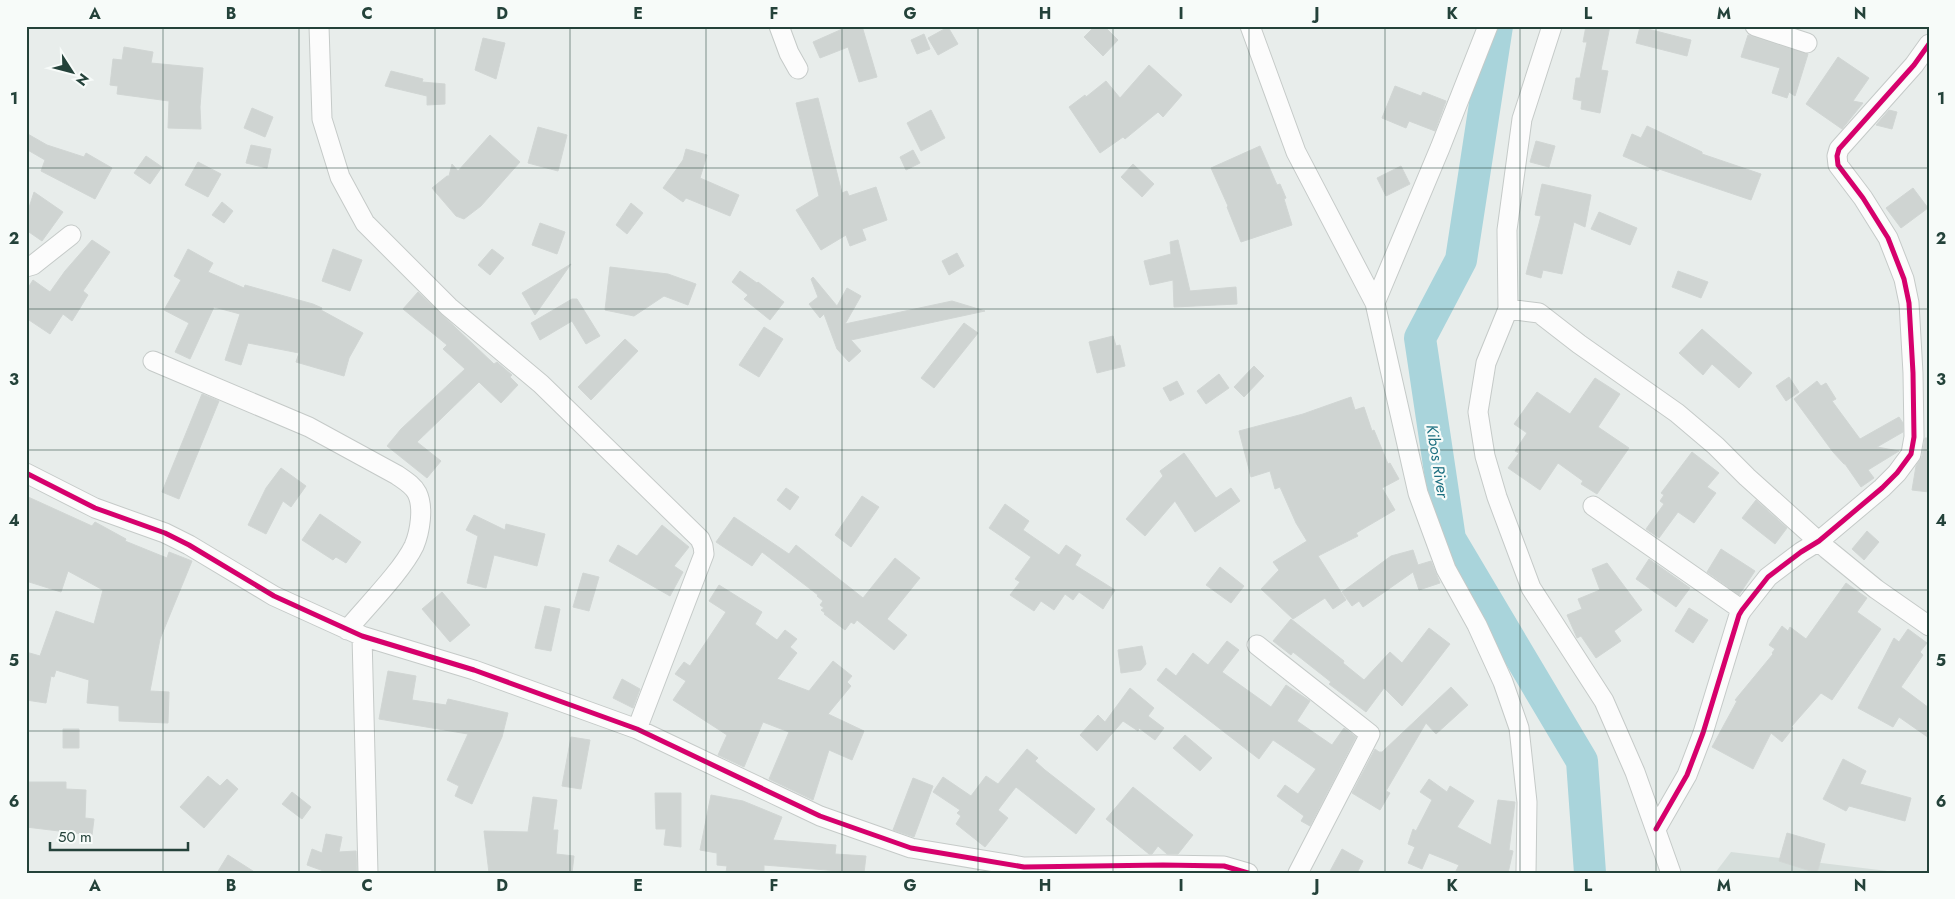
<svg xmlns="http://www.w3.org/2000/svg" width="1955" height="899" font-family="Jost,sans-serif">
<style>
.built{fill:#d6dedb}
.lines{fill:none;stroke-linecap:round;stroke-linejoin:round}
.river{stroke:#a9d4db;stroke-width:32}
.building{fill:#cfd4d2;stroke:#d1d6d4}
.minor-casing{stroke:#c5cac8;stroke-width:21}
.minor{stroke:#fcfcfc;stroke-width:19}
.cycleway-casing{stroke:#f7fbf9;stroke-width:8}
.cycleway{stroke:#d6006c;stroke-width:5}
.grid{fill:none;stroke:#24423a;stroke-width:1;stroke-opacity:0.55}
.labels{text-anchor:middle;stroke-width:4.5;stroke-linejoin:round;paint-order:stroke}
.water-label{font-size:16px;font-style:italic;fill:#1c6f80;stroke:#f7fbf9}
.neatline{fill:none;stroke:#24423a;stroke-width:2}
.grid-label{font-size:16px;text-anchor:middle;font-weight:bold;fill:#24423a}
</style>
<rect width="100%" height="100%" fill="#e8edeb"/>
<path class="built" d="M1731,852l173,21h-189z"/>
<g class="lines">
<path class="river" d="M1497,26l-36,234 -41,78 30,201 132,222 8,112"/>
</g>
<path class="building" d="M849,26h13l15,51 -18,5 -11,-35 -28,11 -7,-16z
M1095,26h9l14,14 -15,16 -19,-19z
M1586,26h24l-9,44 7,1 -8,42 -19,-4 1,-8 -9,-2 3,-21h4l7,-36h-4z
M948,27l10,17 -20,11 -10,-17z
M1640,27l51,13 -4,16 -51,-13z
M924,34l6,15 -13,5 -6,-14z
M1748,35l60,19 -13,42 -6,-4 -2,6 -15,-5 8,-25 -39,-11z
M483,38l22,5 -9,36 -21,-9z
M124,47l29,5 -2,11 52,5 -3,39 1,22 -33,-1 1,-27 -52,-7 1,-8 -8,-1 3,-26 9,1z
M1838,57l31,21 -16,23 10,2 -21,26 -36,-25z
M1149,65l33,30 -19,22 -5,-5 -33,27 -2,-2 -23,16 -31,-46 16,-12 1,2 20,-16 14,17z
M391,71l32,8 -1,3 23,2v20l-18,1v-9l-42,-10z
M1395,86l26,10 2,-4 23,9 -11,30 -26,-10 -3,7 -24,-10z
M818,98l24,95 5,-2 2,5 27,-9 11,33 -25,9 4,11 -16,6 -4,-11 -25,15 -25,-40 23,-14 -23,-93z
M252,108l21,9 -8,20 -21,-9z
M931,110l14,28 -24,13 -14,-28z
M1889,110l8,2 -5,17 -16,-4z
M1647,126l55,26v2l59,20 -10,26 -92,-31 -1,2 -35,-15 9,-22 9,4z
M538,127l29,8 -9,36 -30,-8z
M26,133l21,12 37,12 2,-4 26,15 -17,31 -54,-28 4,-11 -19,-11z
M490,135l30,27 -39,44 -17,13 -8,-3 -24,-28 15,-12h2l3,-12 6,7z
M1536,141l19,5 -6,21 -19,-5z
M251,145l20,4 -4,19 -21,-5z
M1260,146l17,39 3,-1 6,14 -2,1 8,26 -51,17 -14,-35 1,-1 -17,-38z
M686,149l21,6 -7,23 39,17 -9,21 -44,-18 -3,4 -20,-14 20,-28z
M913,150l7,13 -14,7 -6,-13z
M146,156l16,11 -12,17 -16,-11z
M198,162l23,12 -13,23 -23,-12z
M1133,164l21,20 -12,13 -21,-20z
M1401,166l9,18 -24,12 -9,-18z
M1542,184l49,11 -6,32 -11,-5 -12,52 -19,-4 -2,8 -15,-4 15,-58 -6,-1z
M1913,188l15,20 -27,20 -15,-20z
M34,192l29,20 -21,29 -16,-11v-13z
M222,202l11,9 -9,12 -12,-8z
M631,203l12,10 -16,21 -11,-9z
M1599,212l38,16 -7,17 -39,-16z
M540,223l25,9 -8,22 -25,-9z
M92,240l18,12 -27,39 5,4 -16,26 -9,-7 -13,20 -24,-16v-27l7,-11 17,12 15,-21z
M1178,240l12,51 46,-4 1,17 -63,3 -1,-27 -23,5 -6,-24 27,-7 -1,-12z
M188,249l25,14 -5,9 36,16 1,-3 68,19 9,4 -1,2 42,23 -14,25 -5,18 -48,-14 3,-9 -51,-10 -7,22 -16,-5 15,-46 -26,-7 -24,52 -15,-7 14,-29 -25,-13 17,-30 -7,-4z
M333,249l29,11 -12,31 -28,-10z
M492,249l12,9 -14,17 -12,-10z
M957,253l7,13 -15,9 -7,-14z
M571,264l-36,51 -13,-22z
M610,267l58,7 28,10 -8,21 -24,-9 -30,20 -29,-6z
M740,271l17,12 1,-1 26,20 -14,18 -26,-21 4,-4 -16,-13z
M1678,271l30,11 -7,16 -29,-11z
M813,277l24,29 10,-18 14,8 -16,28 107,-23 33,10 -134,29 10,11 -12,11 -12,-13 -13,-35 -4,4 -11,-14 9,-7 -7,-18z
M418,292l76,72 3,-2 15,13 -2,2 8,8 -17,18 -22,-21 -62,60 24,19 -14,17 -40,-32 14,-17 64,-60 -22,-20 4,-4 -44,-36z
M572,299h5l23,37 -14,8 -14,-23 -32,19 -9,-17z
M964,323l14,10 -44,55 -13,-10z
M764,327l19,12 -24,38 -20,-12z
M1702,329l50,44 -13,15 -27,-24 -9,11 -24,-22z
M1113,336l3,10 4,-1 5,21 -28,7 -8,-31z
M625,339l13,12 -47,49 -13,-13z
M1254,366l10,10 -20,21 -10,-10z
M1219,374l10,14 -23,16 -9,-13z
M1789,377l10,15 -13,9 -10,-15z
M1595,378l25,16 -22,33 31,21 -32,46 -16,-10 2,-3 -25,-18 -18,27 -32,-22 11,-15 -4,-2 12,-18 -13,-9 23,-32 33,22z
M1177,381l7,13 -14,7 -7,-13z
M1817,381l4,5 5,-3 10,16 -4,2 28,38 39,-22 4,6v9l-26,15 22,4 -31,19 6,8 -13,9 -16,-23h-1l-11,-12 -39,-53z
M202,394l17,7 -40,98 -17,-7z
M1351,397l4,13 9,-3 8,24 2,-1 14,34 2,-1 9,16 -17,9 13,22 -39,23 2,3 -40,20 28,44 -13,9 -8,-11 -32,21 -32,-30 18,-19 -6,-8 34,-21 -11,-18 -16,-36 -5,2 -5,-18 -19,6 -12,-46 64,-17z
M1925,438h4v54l-17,-2 4,-24 6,-10z
M1692,452l27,21 -12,14 9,6 -22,30 -16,-11 -19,26 -13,-9 18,-25 -4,-3 4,-6 -3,-2z
M1184,453l32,45 15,-10 9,13 -45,31 -20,-31 -30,35 -19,-17 37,-43 -3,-5z
M281,468l25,18 -15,21 -8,-6 -17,33 -18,-9 18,-37z
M786,488l13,9 -9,13 -13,-10z
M26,496l66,30 3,-4 31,17 -1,2 42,17 2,-6 23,9 -32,78 -10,52 19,1 -1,31 -49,-2v-15l-32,-3 2,-23 -33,-10 -2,7 -3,-1 -5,27 -20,-3v-48l14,4 16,-45 38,13 9,-34 -35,-19 -7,21 -35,-11z
M862,496l17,11 -28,40 -16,-12z
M1756,500l31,28 -12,16 -33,-26z
M1005,504l24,17 -6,9 36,25 7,-10 15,10 -6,10 40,25 -12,19 -24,-17 -6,8 -8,-6 -11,16 -13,-9 -7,10 -24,-16 10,-13 -5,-3 16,-22 -42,-29z
M320,514l41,28 -15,21 -10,-6 -3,3 -31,-20z
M474,515l31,15 1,-6 39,10 -8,32 -43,-11 -8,33 -19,-5 11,-47 -12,-6z
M734,517l55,37 7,-9 67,53 32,-40 25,20 -33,41 20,16 -13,15 -37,-30 -3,4 -3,-2 -6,8 -21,-16 1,-1 -4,-3 3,-2 -4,-3 3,-4 -6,-5 1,-1 -56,-43 -10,14 -36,-24z
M662,525l27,22 -15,19 9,6 -13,24 -61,-35 9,-16 19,11z
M1867,531l12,11 -15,18 -12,-11z
M1721,549l34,22 -16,24 -32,-23z
M1413,550l5,15 13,-4 9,22 -21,7 -6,-18 -50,35 -4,-6 -7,5 -10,-14 49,-36z
M1649,559l41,29 -14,19 -40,-28z
M1607,563l35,47 -28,21 7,10 -25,17 -15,-22 -4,2 -10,-23 15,-6 -4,-10 22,-9 -8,-21z
M1220,567l24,19 -13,17 -25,-18z
M583,573l16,4 -10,34 -16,-4z
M1846,583l21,15 -10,14 24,17 -49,71 -11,-7 -30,34 2,1 -11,14 -11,-9 -18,36 -41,-22 25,-46 -2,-1 38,-46 -1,-1 3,-4 -6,-4 13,-19 6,5 2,-4 16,12z
M719,585l43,27 -7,12 22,16 8,-10 12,9 -7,8 7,6 -20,26 32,12 24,-30 19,15 -5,6 4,4 -23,28 36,17 -12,29 -23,-10 -16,50 -44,-21 20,-47 -26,-10 -19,45 -26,-12 9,-20 -54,-35 13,-19 -11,-7 9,-12 6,4 36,-54 -17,-11z
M442,592l28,33 -20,17 -28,-33z
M545,606l15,3 -9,42 -16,-3z
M1689,608l19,12 -15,23 -18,-12z
M1291,619l53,42 -1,2 21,17 26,-28 12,11 27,-35 21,16 -48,62 -18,-18 -18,24 -37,-28 2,-2 -38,-30 -2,3 -18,-14z
M1908,629l19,14 -7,9 3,3 -22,32 28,21v30l-30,-21 -6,10 -35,-19 36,-70 5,4z
M1227,641l12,9 -17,22 49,35 15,-22 24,16 -13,20 35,24 12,-17 12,9 -46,89 -9,-5 3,-5 -27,-20 8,-11 13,9 18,-25 -43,-29 -14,19 -102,-79 9,-12 10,8 17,-23 15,12z
M1142,646l4,18 -5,6 -20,3 -3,-23z
M388,671l28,5 -4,24 34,5 2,-6 60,14 -6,24 -30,67 -17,-8 4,-10 -12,-6 21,-46 -89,-15z
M622,679l18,10 -7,19 -20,-10z
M1451,687l17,18 -32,29 -10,-11 -40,68 4,2 -10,17 -28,-17 23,-44 4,3h3z
M1130,688l24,20 -6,8 16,12 -9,12 -16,-12 -1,3 -15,-10 -26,30 -17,-16 18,-20 7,7z
M63,729h16v19h-16z
M1185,735l27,23 -12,13 -27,-23z
M571,737l19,3 -9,49 -19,-3z
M1027,749l11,9 -3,3 10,9 50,39 -19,25 -60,-47 -18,23 10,8 -23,29 -29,-23 5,-8 -4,-3 3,-3 -27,-18 10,-15 28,19 15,-20 12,8z
M1843,759l23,12 -6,13 51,14 -6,23 -56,-15 -3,5 -23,-12z
M208,776l12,10 7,-7 11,10 -34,39 -24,-21z
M913,778l20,8 -19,51 -21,-7z
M1429,779l18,13 3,-6 24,15 -17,26 34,18 7,-45 17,2 -6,48 4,1 -5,22h-53l4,-8 -30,-12 -7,16 -14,-6 7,-16 -7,-3 5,-15 3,2 16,-31 -12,-8z
M26,782h40v7l20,1 -1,28 9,1 -2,16 -66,-8z
M1133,787l60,48 -15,19h-11l-9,-8 -6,8h-3l-43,-35z
M292,792l19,15 -9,12 -20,-15z
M655,793h26v54l-17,-2 2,-16h-10z
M711,795l32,6 39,16 -9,23 63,5 -1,9 31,2 -2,17 -100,-8v8h-38l1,-7 -10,-1v-12l-17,-3z
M533,797l24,3 -4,30h5l-2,24 18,2 -2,17h-83l-5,-42 44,1z
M1787,833l38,11 -8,29 -38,-12z
M326,834l16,3 -3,15 17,-1 1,22h-28l-22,-8 5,-16 10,4z
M1342,849l21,12 -6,12h-28z
M228,855l28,18h-39z"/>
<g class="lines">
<g class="minor-casing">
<path id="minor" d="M319,26l3,93 18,58 25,46 84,84 92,77 159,155 3,7 1,8 -67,175
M779,26l10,27 9,16
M1250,26l46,126 79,151 43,190 28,76 31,56 26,57 16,46 8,74 -1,71
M1552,26l-30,93 -15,111 1,79 -22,54 -8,49 7,44 12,41 34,91 73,113 31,71 36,101
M1755,26l52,17
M26,267l7,-2 38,-30
M1375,303l65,-155 48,-122
M1508,309l31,4 40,31 98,69 39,33 31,31 80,72 49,40 53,37
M153,361l156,66 88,48c7,5 16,10 20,18 7,14 3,39 -3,53 -12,25 -48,61 -67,84
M26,473l69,35 70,25 24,12 85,51 88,40 112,34 163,59 183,87 91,32 113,19 139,-2 61,1 24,7
M1593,506l149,104
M362,636l6,237
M1257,645l113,89 -72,139
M1656,829l31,-54 16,-42 36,-118 3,-5 26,-33 33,-25 18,-11 63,-53 15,-15 14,-19 3,-17 -1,-64 -4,-70 -5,-24 -16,-41 -25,-40 -25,-33 -1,-9 2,-7 75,-84 15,-21"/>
</g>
<use href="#minor" class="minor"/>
<g class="cycleway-casing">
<path id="cycleway" d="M26,473l69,35 70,25 24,12 85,51 88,40 112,34 163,59 183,87 91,32 113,19 139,-2 61,1 24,7
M1656,829l31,-54 16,-42 36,-118 3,-5 26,-33 33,-25 18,-11 63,-53 15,-15 14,-19 3,-17 -1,-64 -4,-70 -5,-24 -16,-41 -25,-40 -25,-33 -1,-9 2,-7 75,-84 15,-21"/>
</g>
<use href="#cycleway" class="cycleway"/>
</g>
<path class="grid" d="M163,26v847M299,26v847M435,26v847M570,26v847M706,26v847M842,26v847M978,26v847M1113,26v847M1249,26v847M1385,26v847M1520,26v847M1656,26v847M1792,26v847M26,168h1903M26,309h1903M26,450h1903M26,590h1903M26,731h1903"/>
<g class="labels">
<g class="water-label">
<text transform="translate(1438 461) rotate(81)" y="6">Kibos River</text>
</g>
</g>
<rect width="1955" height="899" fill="none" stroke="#f7fbf9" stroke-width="55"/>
<g transform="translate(72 72) rotate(126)" stroke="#f7fbf9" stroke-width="4" paint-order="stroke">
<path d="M0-4L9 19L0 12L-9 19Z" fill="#24423a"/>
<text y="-8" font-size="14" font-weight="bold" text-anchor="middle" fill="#24423a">N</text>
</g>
<path d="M50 842v8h138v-8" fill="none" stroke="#24423a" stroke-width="2.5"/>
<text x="58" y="842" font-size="15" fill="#24423a" stroke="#f7fbf9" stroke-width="4" paint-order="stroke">50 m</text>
<rect x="28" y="28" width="1900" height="844" class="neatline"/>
<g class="grid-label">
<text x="95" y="19">A</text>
<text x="231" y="19">B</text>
<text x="367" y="19">C</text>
<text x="502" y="19">D</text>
<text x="638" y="19">E</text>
<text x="774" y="19">F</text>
<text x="910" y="19">G</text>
<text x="1045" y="19">H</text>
<text x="1181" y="19">I</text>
<text x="1317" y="19">J</text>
<text x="1452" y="19">K</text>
<text x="1588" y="19">L</text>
<text x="1724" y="19">M</text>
<text x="1860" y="19">N</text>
<text x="14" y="104">1</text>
<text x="1941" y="104">1</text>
<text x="14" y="244">2</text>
<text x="1941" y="244">2</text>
<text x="14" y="385">3</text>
<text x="1941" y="385">3</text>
<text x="14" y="526">4</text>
<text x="1941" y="526">4</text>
<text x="14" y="666">5</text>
<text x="1941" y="666">5</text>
<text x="14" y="807">6</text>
<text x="1941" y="807">6</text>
<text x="95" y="891">A</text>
<text x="231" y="891">B</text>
<text x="367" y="891">C</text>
<text x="502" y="891">D</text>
<text x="638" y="891">E</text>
<text x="774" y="891">F</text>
<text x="910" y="891">G</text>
<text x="1045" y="891">H</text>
<text x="1181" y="891">I</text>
<text x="1317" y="891">J</text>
<text x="1452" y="891">K</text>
<text x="1588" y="891">L</text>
<text x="1724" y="891">M</text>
<text x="1860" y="891">N</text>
</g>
</svg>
